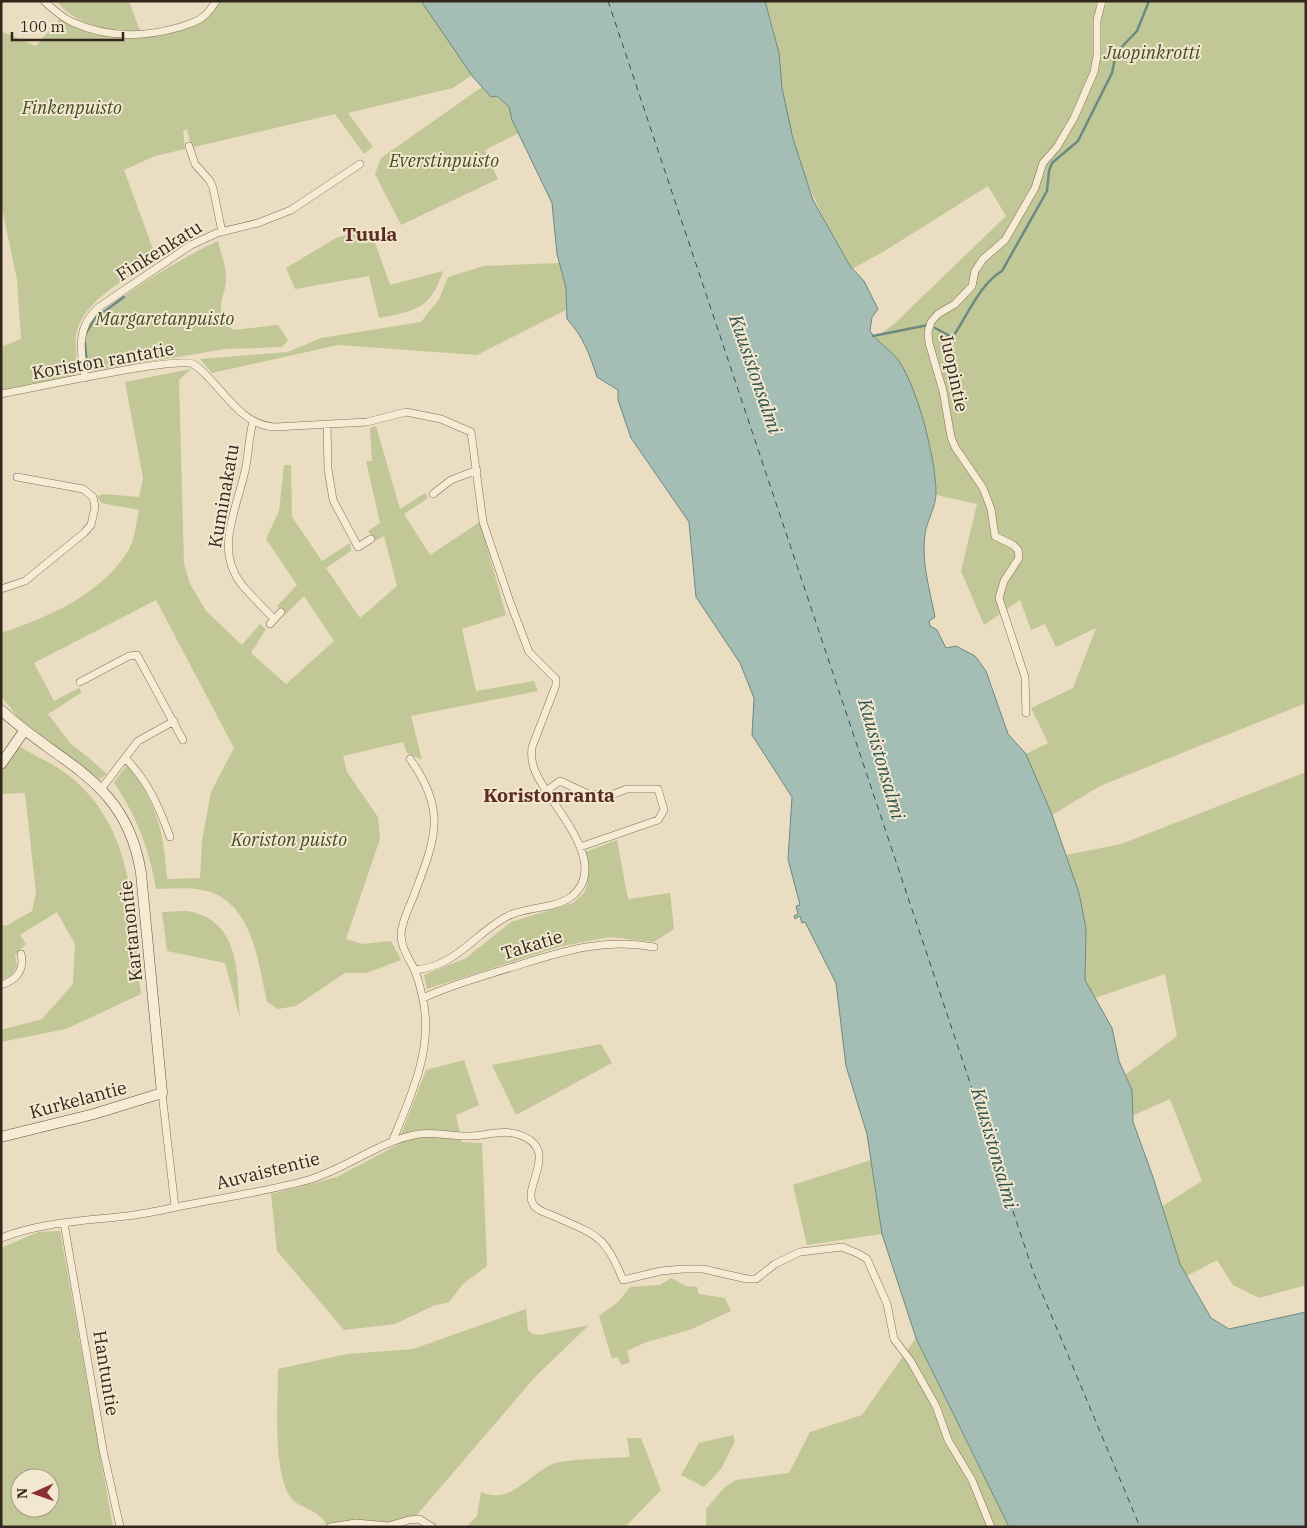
<svg xmlns="http://www.w3.org/2000/svg" width="1307" height="1528" font-family="'IBM Plex Serif',serif">
<style>
.green{fill:#c2c797;fill-rule:evenodd}
.water{fill:#a4bdb5;stroke:#6c8a82}
.lines{fill:none;stroke-linecap:round;stroke-linejoin:round}
.stream{stroke:#6c8a82;stroke-width:2.5}
.ferry{stroke:#2e524f;stroke-width:1;stroke-dasharray:6 5;stroke-linecap:butt}
.street-casing{stroke:#826f5a;stroke-width:8}
.secondary-casing{stroke:#64503e;stroke-width:11}
.street{stroke:#f6ebd4;stroke-width:7}
.secondary{stroke:#f6ebd4;stroke-width:10}
.labels{text-anchor:middle;stroke-width:4;stroke-linejoin:round;paint-order:stroke}
.park-label{font-size:18px;font-style:italic;fill:#444e26;stroke:#f2e8d0}
.street-label{font-size:18px;fill:#33271d;stroke:#f2e8d0}
.neighbourhood-label{font-size:19px;font-weight:bold;fill:#5c2c20;stroke:#f2e8d0}
.water-label{font-size:19px;font-style:italic;fill:#2e524f;stroke:#f2e8d0}
</style>
<rect width="100%" height="100%" fill="#eaddc1"/>
<path class="green" d="M57,1h72l11,30c-29,1 -65,-5 -83,-30z
M220,1h201l51,74 -19,13 -105,25 25,34 -9,7 -29,-40 -141,33 -4,-5 -3,-13 -4,2 2,18 -30,7 -31,14 33,90c-27,16 -75,40 -81,75 -2,11 4,34 -2,41l-73,14v-43l20,-8 -4,-59 -16,-77v-172l35,15 24,-28c43,27 76,26 121,7 16,-7 29,-11 39,-24z
M1097,1l-1,4h10l2,-4h198v702l-206,83 -48,29 -26,-61 22,-11 -17,-35 42,-20 23,-60 -40,19 -11,-23 -14,6 -11,-30 -36,25 -23,-54 16,-67 -41,-9 -5,-48 -56,-109 19,-14 112,-108 -18,-30 -105,66 -31,17c-7,-9 -12,-20 -17,-30 -27,-48 -45,-97 -53,-151 -4,-30 -6,-58 -17,-86z
M482,87l9,10 5,-1 13,11 10,26 -34,17 13,29 -97,46 -26,-51 6,-16z
M366,229l7,8 17,48 53,-14c-12,38 -28,40 -64,47l-10,-42 -74,13 -9,-21 50,-30z
M218,241c2,11 8,23 8,35 1,22 -16,32 7,54l45,-5 10,15 -6,7 -57,2 -130,22 -5,-1c-3,-10 -7,-24 -5,-34 5,-26 107,-84 133,-95z
M559,263l7,25v22l-89,45 -139,-10 -126,28 -12,-14 88,-7 33,-14 100,-16 18,-23 9,-22 36,-11z
M191,369l-12,11 5,184 6,20 16,27 36,34 18,-21 6,5 -15,24 35,31 48,-43 -30,-45 -19,19 -8,-9 20,-21 -31,-46 13,-28 5,-46h7l1,52 30,44 28,-18 1,8 -25,17 34,50 37,-32 -13,-50 -9,5 -7,-10 12,-8 -14,-62h6l-2,-33 6,-2 24,83 25,-16 3,5 -24,16 26,41 50,-33 26,93 -44,14 14,62 58,-10 4,10 -127,25 11,44 -15,-7 -4,-11 -60,14 4,16 31,45 2,22 -34,100 16,5 29,-3 10,19 -35,13h-21l-49,33 -18,3 -11,-7c-9,-41 -15,-103 -65,-112 -14,-3 -32,-1 -46,-1 -7,-42 -19,-71 -42,-107l13,-17c30,38 37,67 40,114l33,-1 2,-37 9,-49 23,-44 -78,-148 -122,63 20,38 25,-13 3,4 -34,22 23,30 18,14 18,16 -7,5 -80,-59 -19,-24v-63c48,-16 99,-38 127,-82 7,-11 8,-29 11,-41l-38,-7 -4,-7 6,-2 36,3 4,-19 -18,-96z
M17,745c16,10 35,18 50,29 70,54 65,140 74,220l-75,35 -65,13v-12l41,-11 31,-35 2,-40 -18,-32 -37,23 6,9 -11,11 2,11 -5,8 -11,7v-57l5,2 26,-15 4,-18 -11,-100 -24,1v-20z
M1306,772v513l-47,13 -26,-13 -16,-25 -30,16 -7,-12 -19,-57 41,-26 -32,-82 -38,17v-26l-7,-15 52,-39 -12,-62 -70,24 -10,-18 1,-52 -7,-35 -13,-38 55,-11z
M617,840l11,59 42,-6 4,36 -20,13 -44,-5 -48,9 -135,43 -3,-14 42,-17 45,-36 62,-19 11,-10 3,-8 -2,-33z
M162,912c10,0 25,-3 34,1 46,14 41,67 44,105l-15,-55 -58,-12z
M601,1044l11,19 -96,52 -24,-50z
M464,1060l15,45 -23,10 6,27 20,1 5,123 -24,18 -14,18 -16,4 -38,18 -51,6 -67,-79 -6,-57 66,-17 60,-32 29,-75z
M871,1160l11,74 -75,11 -14,-60z
M60,1231l53,296h-112v-279l37,-16zM20,1478h30v30h-30z
M671,1278l15,8 11,1 2,7 26,4 6,13 -39,18 -48,14 -17,8 3,11 -8,3 -5,-8 -5,2 -13,-43 19,-14 12,-15 30,-2z
M526,1309l2,21 5,4 6,1 50,-10 -54,52 -125,146c-20,5 -62,5 -84,1 -10,-18 -30,-14 -38,-31 -15,-29 -10,-90 -10,-124l69,-15 66,-5z
M916,1338l93,189h-303v-18l19,-22 11,-7 53,-7 21,-41 52,-17z
M733,1435l2,6 -14,28 -17,18 -23,-12 18,-32z
M627,1438h14l20,52 -36,37h-159l11,-11 4,-24c31,13 46,-17 72,-28 12,-5 61,-6 77,-7z"/>
<path class="water" d="M421,1h344l14,52 3,35 11,51 20,61 37,66 14,15 14,28 -6,8 -2,14c8,12 21,19 29,30 19,28 37,99 37,132 0,14 -9,27 -11,41 -4,27 5,57 10,83l-6,4 1,5 7,4 9,18 10,-2 19,10 11,15 22,63 18,20 26,61 27,78 7,35 -1,52 27,48 7,33 13,29 1,32 20,55 27,87 31,54 18,11 77,-17v215h-297l-93,-189 -34,-104 -15,-100 -21,-68 -10,-83 -31,-61 -3,1 -2,-7 -5,3 -1,-3 4,-2 -2,-8 4,-1 -12,-46 4,-62 -40,-62 2,-37 -14,-35 -44,-66 -7,-75 -58,-84 -13,-38v-10l-21,-13c-7,-22 -14,-41 -30,-58l-1,-31 -9,-34 -5,-51 -40,-83 -3,-13 -12,-11 -6,1 -18,-20z"/>
<g class="lines">
<path class="stream" d="M935,328l15,8 4,-1c14,-21 26,-51 48,-64l45,-80 2,-20 3,-8 26,-22 34,-68 4,-20 21,-22 12,-30
M86,333l9,-15 29,-21
M873,336l55,-11
M85,343l2,24"/>
<path class="ferry" d="M608,1l426,1273 106,253"/>
<g class="street-casing">
<path id="street" d="M44,1c9,8 17,16 28,21 35,16 71,16 108,5 8,-3 18,-5 24,-11 5,-4 9,-10 12,-15
M189,146l6,18 15,17 3,7 9,44
M85,378c-5,-27 -9,-51 14,-71l92,-62 26,-12 41,-10 33,-13 69,-46
M1,394c28,-5 175,-38 192,-30 6,3 12,10 17,15 19,20 36,47 65,48l92,-5 39,-10 35,7 30,13 12,90 27,80 19,50 27,27v6l-24,62c-1,9 0,18 4,26 13,31 77,91 35,124 -19,13 -46,9 -65,20 -33,18 -49,49 -91,53
M253,422c-5,17 -4,35 -9,53 -9,38 -29,76 -2,110 10,12 22,23 32,34
M327,424l1,45 5,31 25,47 13,-8
M433,494l18,-14 26,-10
M1,589l24,-8 59,-48 7,-8 4,-18 -2,-10 -10,-8 -66,-12
M270,624l11,-12
M80,682l49,-26 8,-1 46,85
M1026,713l-1,-36 -26,-79 5,-17 15,-23 -1,-8 -5,-5 -18,-9 -4,-27 -8,-21 -28,-41 -4,-10 -8,-46 -14,-48 -1,-11 3,-10 7,-8 17,-10 17,-18 3,-15 8,-12 22,-19 30,-52 8,-25 14,-16 17,-29 20,-46 3,-16v-36l5,-19
M125,758c23,23 34,49 45,79
M101,789l37,-48 36,-20
M546,791l14,-10 28,13 23,1 16,-6h31l6,21 -6,10 -78,27
M1,985c15,-5 24,-15 20,-31
M423,998c27,-13 57,-21 86,-30 49,-15 93,-31 145,-21
M162,1093l13,114
M392,1142c19,-46 43,-96 30,-147 -2,-8 -4,-18 -8,-26 -5,-11 -13,-21 -13,-35 1,-12 7,-25 12,-36 21,-57 36,-85 -3,-139
M64,1223l39,227 17,77
M1,1238c40,-16 84,-17 126,-22 24,-3 47,-9 70,-13 37,-7 75,-13 111,-23 38,-11 73,-40 111,-46 18,-2 35,3 53,2 16,-1 31,-7 48,-1 41,15 2,51 13,69 4,7 16,10 23,13 42,19 49,18 67,63l38,-9 22,-2h20l44,10h9l19,-15 25,-12 42,-5 17,7 8,5 20,45 7,35 16,21 26,46 12,34 24,40 19,47
M330,1527l26,-4 32,3 21,-6 10,-1 13,8"/>
</g>
<g class="secondary-casing">
<path id="secondary" d="M1,710c60,56 125,69 140,163l21,220 -68,21 -93,23
M1,764l23,-33"/>
</g>
<use href="#street" class="street"/>
<use href="#secondary" class="secondary"/>
</g>
<g class="labels">
<g class="park-label">
<text x="1152" y="59">Juopinkrotti</text>
<text x="72" y="114">Finkenpuisto</text>
<text x="444" y="167">Everstinpuisto</text>
<text x="165" y="325">Margaretanpuisto</text>
<text x="289" y="846">Koriston puisto</text>
</g>
<g class="street-label">
<text transform="translate(159 251) rotate(-32)" y="6">Finkenkatu</text>
<text transform="translate(103 361) rotate(-10)" y="6">Koriston rantatie</text>
<text transform="translate(954 373) rotate(78)" y="6">Juopintie</text>
<text transform="translate(224 496) rotate(-80)" y="6">Kuminakatu</text>
<text transform="translate(131 931) rotate(-96)" y="6">Kartanontie</text>
<text transform="translate(532 945) rotate(-17)" y="6">Takatie</text>
<text transform="translate(78 1100) rotate(-15)" y="6">Kurkelantie</text>
<text transform="translate(268 1171) rotate(-14)" y="6">Auvaistentie</text>
<text transform="translate(106 1373) rotate(81)" y="6">Hantuntie</text>
</g>
<g class="neighbourhood-label">
<text x="370" y="241">Tuula</text>
<text x="549" y="802">Koristonranta</text>
</g>
<g class="water-label">
<text transform="translate(756 374) rotate(71)" y="7">Kuusistonsalmi</text>
<text transform="translate(882 759) rotate(74)" y="7">Kuusistonsalmi</text>
<text transform="translate(995 1148) rotate(74)" y="7">Kuusistonsalmi</text>
</g>
</g>
<rect width="1307" height="1528" fill="none" stroke="#33271d" stroke-width="5"/>
<g transform="translate(35 1493) rotate(268)"><circle r="24" fill="#f2e8d0" stroke="#a69b88"/>
<path d="M0-4L9 19L0 12L-9 19Z" fill="#8c2f32"/>
<text y="-8" font-size="14" font-weight="bold" text-anchor="middle" fill="#33271d">N</text>
</g>
<path d="M12 32v8h111v-8" fill="none" stroke="#33271d" stroke-width="2.5"/>
<text x="20" y="32" font-size="15" fill="#33271d" stroke="#f2e8d0" stroke-width="4" paint-order="stroke">100 m</text>
</svg>
